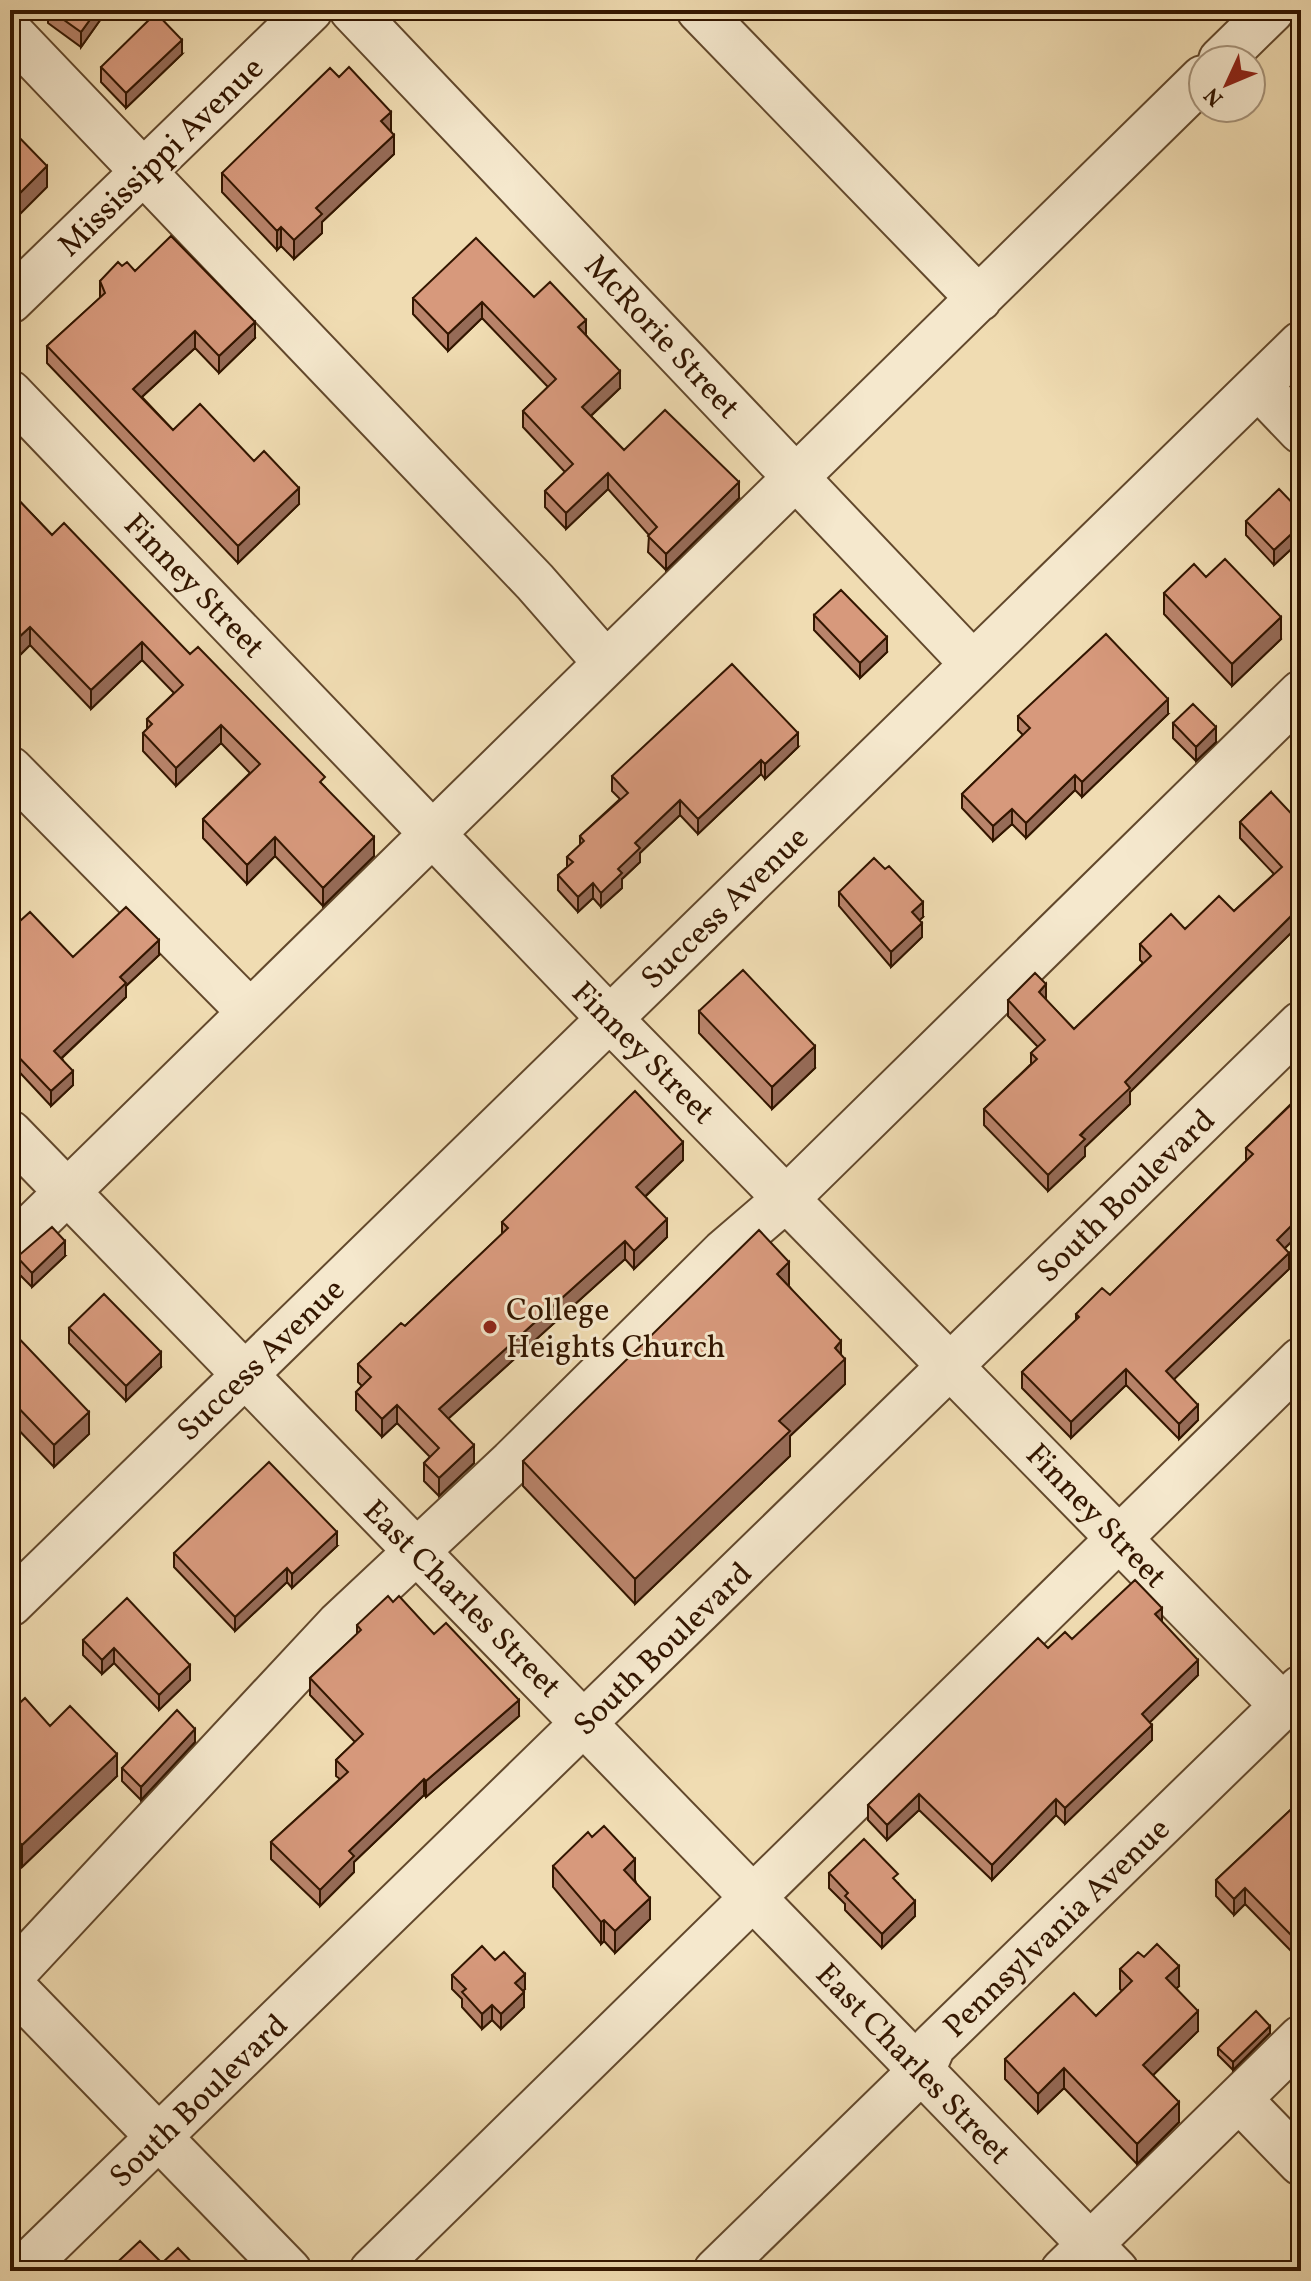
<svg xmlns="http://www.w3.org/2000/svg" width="1311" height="2281" font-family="Vollkorn,serif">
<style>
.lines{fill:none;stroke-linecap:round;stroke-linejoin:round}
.minor-casing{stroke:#62482c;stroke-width:48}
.minor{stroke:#f5e8cd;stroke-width:44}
.wall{fill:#b9846b;stroke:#331600;stroke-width:2}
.shaded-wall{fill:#966b57;stroke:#331600;stroke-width:2}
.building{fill:#d7997c;stroke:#331600;stroke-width:2}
.poi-dot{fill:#8f2418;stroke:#f5e8cd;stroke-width:3}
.labels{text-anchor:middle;stroke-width:6;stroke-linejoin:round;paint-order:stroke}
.street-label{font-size:32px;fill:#331600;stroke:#f5e8cd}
.poi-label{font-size:32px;fill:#331600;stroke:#f5e8cd;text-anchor:start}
</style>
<rect width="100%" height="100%" fill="#f0dcb2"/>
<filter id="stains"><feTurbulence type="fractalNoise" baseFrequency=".0025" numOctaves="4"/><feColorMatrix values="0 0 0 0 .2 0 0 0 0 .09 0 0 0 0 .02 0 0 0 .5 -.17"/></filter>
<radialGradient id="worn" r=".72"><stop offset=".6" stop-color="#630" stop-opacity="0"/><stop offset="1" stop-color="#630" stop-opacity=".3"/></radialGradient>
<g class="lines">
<g class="minor-casing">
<path id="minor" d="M352,10l620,653
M699,10l280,289
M10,32l525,550 71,81
M1221,60l51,-50
M10,301l300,-291
M1258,386l43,45
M10,393l599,625 674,688
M10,769l240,243
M10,1133l1106,1138
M10,1248l1193,-1170
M10,1604l1291,-1260
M10,1977l329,-353 173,-162 212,-210 64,-55 513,-504
M10,1984l279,287
M1239,2099l62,64
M21,2271l1280,-1247
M372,2271l929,-911
M716,2271l207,-202 10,-23 368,-358
M1063,2271l238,-233"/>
</g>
<use href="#minor" class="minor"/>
</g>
<path class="wall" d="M48,10h55v6l-22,31 -33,-24z
M208,10h16l-8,8z
M182,54l-56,54 -25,-26v-15z
M391,130l3,24 -72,68v11l-28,26 -13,-13 -4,4 -55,-58v-19z
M122,266l13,5 120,67 -36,35 -24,-25 -53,49 31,33 81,31 45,43 -61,59 -191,-200v-17l53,-48v-17z
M534,297l52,38 34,53 -29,28 33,34 115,48 -73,72 -18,-18 1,-17 -41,-46 -42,40 -21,-22v-16l20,-19 -42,-45v-16l25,-24 -66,-69 -34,33 -35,-37v-16z
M10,491l42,44 138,119 135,133 49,69 -51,50 -48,-50 -28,28 -44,-46v-19l47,-46 -29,-30 -45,43 -33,-35v-18l4,-4v-10l27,-26 -32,-33 -51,49 -61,-64 -13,13 -7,-8z
M1301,512v28l-27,25 -28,-30v-14z
M1206,577l75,62 -49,47 -68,-72v-21z
M814,615l73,37 -27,26 -46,-48z
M1168,714l-86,83 -7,-7 -49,48 -14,-14 -19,17 -31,-33v-14l61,-59 -5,-5v-14z
M1173,723l43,19 -20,19 -23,-23z
M798,747l-33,32 -4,-5 -63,60 -18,-19 -40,38v9l-18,17v9l-21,19 -8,-9 -15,14 -20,-22v-15l9,-8v-10l13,-12v-9l40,-37 -8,-8v-15z
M1271,792l30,131 -171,169v12l-45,43v9l-37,35 -64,-66v-16l47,-45v-11l7,-6 -30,-31v-16h38l28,29 69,-66 -3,-3v-16l94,-33 40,-37 -34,-36v-16z
M839,892l84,25 -4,3 3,17 -31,30 -52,-61z
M10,930l63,27 86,-2 -33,31v11l-64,61 11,27 -22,21 -41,-44z
M699,1011l116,57 -43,41 -73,-76z
M1301,1087v145l-16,16 4,21 -115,110 24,41 -19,19 -53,-54 -55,53 -49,-50v-16l54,-52v-6l34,-19 136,-134v-13l48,-47v-7z
M683,1160l-38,37 22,40 -33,32 -9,-10 -177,160 26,44 -35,33 -15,-15v-18l6,-6 -33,-34 -15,14 -26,-27v-18l6,-6 -4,-4v-18l47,-38 97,-92v-12z
M65,1256l-33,31 -15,-15v-15z
M789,1286l52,69 4,29 -55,52v20l-155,148 -112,-118v-25z
M69,1328l92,39 -35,34 -57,-58z
M10,1329l79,105 -35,33 -44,-46z
M337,1546l-45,42 -5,-6 -52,49 -61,-64v-14z
M393,1602l41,32 85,82 -93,81 -2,-2 -70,67v10l-34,34 -49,-47v-17l69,-63 -4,-3v-16l19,-18 -45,-47v-17l47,-44v-9z
M1162,1622l36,53 -49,47 3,18 -87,84 -9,-9 -64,65 -73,-70 -32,30 -19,-20v-15l180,-157 24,-9z
M83,1640l107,25v15l-31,30 -45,-47 -12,11 -19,-19z
M10,1712l40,14 67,50 -95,91 -12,-12z
M195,1742l-54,58 -19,-19v-13z
M1301,1800v149l-6,6 -50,-51 -11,11 -18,-19v-16z
M553,1866l82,14 15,39 -35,34 -11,-12 -3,3 -48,-57z
M829,1873l69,10 17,33 -33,32 -37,-38v-6l-16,-16z
M1144,1957l35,29 -3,3 22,42 -45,44 26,47 -42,42 -73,-76 -26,25 -33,-34v-20l91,-43 26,-25 -2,-2v-20z
M495,1960l30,29 -2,2 1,16 -23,22 -9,-9 -10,9 -20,-22v-8l-10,-10v-14z
M1270,2033l-37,37 -15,-15v-7z"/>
<path class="shaded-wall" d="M97,10h6v6l-22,31v-15z
M216,10h8l-8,8z
M182,40v14l-56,54v-15z
M391,112v18l-10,10v-19z
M394,135v19l-72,68v11l-28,26v-19l22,-32z
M47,166v21l-37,37v-21z
M281,227v19l-4,4v-19z
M482,302v16l-34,33v-17z
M586,320v16l-8,-9z
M255,322v16l-36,35v-17z
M195,331v17l-62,57v-16z
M620,371v17l-38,36v-17z
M608,473v16l-42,40v-16z
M739,482v16l-73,72v-16z
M299,488v16l-61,59v-17z
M1301,525v15l-27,25v-15z
M1281,617v22l-49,47v-22z
M30,627v18l-13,13v-19z
M887,637v15l-27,26v-15z
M142,642v18l-51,49v-19z
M1168,699v15l-86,83v-15z
M221,725v18l-45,43v-18z
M1216,727v15l-20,19v-14z
M798,733v14l-33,32v-15z
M761,760v14l-63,60v-15z
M1075,775v15l-49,48v-15z
M680,800v15l-40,38v9l-18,17v9l-21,19v-14l34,-50z
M1012,809v15l-19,17v-15z
M275,837v19l-28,28v-19z
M374,837v19l-51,50v-18z
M593,883v15l-15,14v-15z
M923,902v15l-11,10v-15z
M1301,906v17l-171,169v12l-45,43v9l-37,35v-16l77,-93z
M922,923v14l-31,30v-15z
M159,940v15l-33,31v11l-72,68v-14l66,-74z
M1046,984v17l-7,-9z
M815,1046v22l-43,41v-22z
M73,1071v14l-22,21v-15z
M683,1142v18l-47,45v-18z
M1301,1216v16l-24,24v-16z
M667,1219v18l-33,32v-18z
M65,1241v15l-33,31v-14z
M625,1241v18l-186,168v-18z
M1289,1253v16l-123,118v-16z
M789,1262v25l-12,-13z
M841,1341v21l4,-3v25l-55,52v20l-155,148v-25l144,-158 56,-73z
M161,1352v15l-35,34v-15z
M1126,1369v16l-55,53v-16z
M397,1405v18l-15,14v-18z
M1198,1405v15l-19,19v-15z
M89,1412v22l-35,33v-22z
M474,1445v18l-35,33v-18z
M14,1484v20l-4,3v-20z
M337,1532v14l-45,42v-14z
M287,1568v14l-52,49v-14z
M1162,1608v15l-7,-9z
M114,1648v15l-12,11v-14z
M1198,1660v15l-56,55v-16z
M190,1665v15l-31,30v-15z
M519,1700v16l-93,81v-16z
M1152,1725v15l-87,84v-16z
M195,1729v13l-54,58v-13z
M117,1754v22l-95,91v-22z
M424,1779v16l-70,67v10l-34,34v-16l29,-39z
M919,1794v16l-32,30v-15z
M1056,1799v16l-64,65v-15z
M635,1859v21l-11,11v-21z
M1245,1888v16l-11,11v-16z
M650,1898v21l-35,34v-22z
M915,1901v15l-33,32v-14z
M604,1920v21l-3,3v-22z
M1301,1933v16l-6,6v-16z
M1179,1966v20l-13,12v-20z
M525,1974v15l-10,9v-15z
M524,1992v15l-23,22v-15z
M492,2005v15l-10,9v-15z
M1198,2011v20l-55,54v-20z
M1270,2026v7l-37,37v-8z
M1064,2068v20l-26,25v-19z
M1179,2102v20l-42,42v-20z"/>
<path class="building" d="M50,10h47l-16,22z
M156,13l26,27 -56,53 -25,-26z
M349,67l42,45 -10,9 13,14 -78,73 6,6 -28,26 -13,-13 -4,4 -55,-58 108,-105 9,9z
M11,129l36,37 -37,37v-73z
M171,236l84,86 -36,34 -24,-25 -62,58 40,41 27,-26 54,57 10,-10 35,37 -61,58 -191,-200 58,-53 -5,-12 18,-19 4,4 5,-4 8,9z
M476,238l58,59 16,-15 36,38 -8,7 42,44 -38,36 42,43 41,-40 74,72 -73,72 -18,-18 9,-9 -49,-54 -42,40 -21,-22 28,-27 -50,-53 33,-32 -74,-77 -34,32 -35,-36z
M1279,489l22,23v13l-27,25 -28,-29z
M10,491l42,44 12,-12 126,131 8,-7 127,130 -5,5 54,55 -51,51 -48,-51 -28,28 -44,-46 57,-55 -39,-39 -45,43 -33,-35 9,-9 -5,-5 36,-34 -41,-43 -51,48 -61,-63 -13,12 -7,-7z
M1225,559l56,58 -49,47 -68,-71 30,-29 12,13z
M841,590l46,47 -27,26 -46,-48z
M1106,634l62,65 -86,83 -7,-7 -49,48 -14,-14 -19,17 -31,-32 68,-66 -12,-12z
M732,664l66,69 -33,31 -4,-4 -63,59 -18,-19 -45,43 5,5 -22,21 4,4 -21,20 -8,-10 -15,14 -20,-22 15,-13 -6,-5 17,-16 -4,-5 48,-43 -16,-17z
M1193,704l23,23 -20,20 -23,-24z
M1271,792l30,32v82l-176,176 5,6 -50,47 5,4 -37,36 -64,-66 53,-50 -6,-6 14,-13 -37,-40 27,-27 11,11 -7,8 35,37 77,-73 -11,-12 31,-30 14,15 34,-33 15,15 48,-44 -42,-45z
M874,858l11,11 4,-3 34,36 -11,10 10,11 -31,29 -52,-60z
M126,907l33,33 -39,37 6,6 -72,68 19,20 -22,20 -41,-43v-118l20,-18 43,45z
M743,970l72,76 -43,41 -73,-76z
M1301,1087v129l-24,24 12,13 -123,118 32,34 -19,19 -53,-55 -55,53 -49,-50 57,-55 -3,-3 26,-26 8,7 143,-141 -7,-6 52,-50 -4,-4z
M635,1091l48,51 -47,45 31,32 -33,32 -9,-10 -186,168 35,36 -35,33 -15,-15 15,-15 -42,-43 -15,14 -26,-27 15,-15 -13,-13 43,-41 4,3 103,-98 -6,-6z
M52,1227l13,14 -33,32 -15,-16z
M759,1230l30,32 -12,12 64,67 -6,7 10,11 -66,62 11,10 -155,148 -112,-118z
M104,1294l57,58 -35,34 -57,-58z
M10,1329l79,83 -35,33 -44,-46z
M269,1462l68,70 -45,42 -5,-6 -52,49 -61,-64z
M1135,1580l27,28 -7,6 43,46 -56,54 10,11 -87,83 -9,-9 -64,66 -73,-71 -32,31 -19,-20 170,-167 10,10 17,-16 7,7z
M388,1596l5,6 6,-6 35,38 12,-11 73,77 -93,81 -2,-2 -75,72 5,5 -34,34 -49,-48 77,-70 -12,-12 27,-26 -53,-56 51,-48 -4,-5z
M127,1598l63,67 -31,30 -45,-47 -12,12 -19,-20z
M25,1698l25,28 20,-20 47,48 -95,91 -12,-12v-121z
M177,1710l18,19 -54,58 -19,-19z
M1301,1800v133l-6,6 -50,-51 -11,11 -18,-19z
M604,1826l31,33 -11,11 26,28 -35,33 -11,-11 -3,2 -48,-56 35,-34 4,5z
M864,1839l34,35 -5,4 22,23 -33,33 -37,-38 3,-3 -19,-20z
M1157,1944l22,22 -13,12 32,33 -55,54 36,37 -42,42 -73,-76 -26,26 -33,-35 69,-66 22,23 36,-35 -12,-12 18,-17 6,5z
M482,1946l13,14 9,-8 21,22 -10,9 9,9 -23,22 -9,-9 -10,9 -20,-22 4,-3 -14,-14z
M1256,2011l14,15 -37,36 -15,-14z
M140,2241l22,22 16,-15 22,23h-92z"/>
<circle class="poi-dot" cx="490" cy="1327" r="8"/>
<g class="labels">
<g class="street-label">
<text transform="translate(160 156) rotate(-44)" y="11">Mississippi Avenue</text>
<text transform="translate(663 336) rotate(47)" y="11">McRorie Street</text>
<text transform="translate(195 585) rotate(46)" y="11">Finney Street</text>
<text transform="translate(724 907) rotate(-44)" y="11">Success Avenue</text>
<text transform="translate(644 1052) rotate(45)" y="11">Finney Street</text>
<text transform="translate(1125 1195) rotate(-44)" y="11">South Boulevard</text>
<text transform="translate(260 1359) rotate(-44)" y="11">Success Avenue</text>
<text transform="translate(1097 1515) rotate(46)" y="11">Finney Street</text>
<text transform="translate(463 1598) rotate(45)" y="11">East Charles Street</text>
<text transform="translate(662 1648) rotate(-44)" y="11">South Boulevard</text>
<text transform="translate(1056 1927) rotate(-44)" y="11">Pennsylvania Avenue</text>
<text transform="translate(914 2063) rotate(46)" y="11">East Charles Street</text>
<text transform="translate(198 2100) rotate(-44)" y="11">South Boulevard</text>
</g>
<g class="poi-label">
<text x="506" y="1320">College<tspan x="506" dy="37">Heights Church</tspan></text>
</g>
</g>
<rect width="1311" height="2281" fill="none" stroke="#f0dcb2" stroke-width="40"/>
<rect x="12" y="12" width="1287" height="2257" fill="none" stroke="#331600" stroke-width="4"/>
<rect x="20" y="20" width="1271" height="2241" fill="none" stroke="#331600" stroke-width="2"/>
<g transform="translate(1227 84) rotate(226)"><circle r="38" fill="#f5e8cd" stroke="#a7947b" stroke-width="2"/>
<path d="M0-6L14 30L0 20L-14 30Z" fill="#8f2418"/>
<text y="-12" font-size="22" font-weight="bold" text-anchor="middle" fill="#331600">N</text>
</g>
<rect width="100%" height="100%" filter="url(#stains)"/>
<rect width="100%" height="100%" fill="url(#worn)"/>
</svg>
